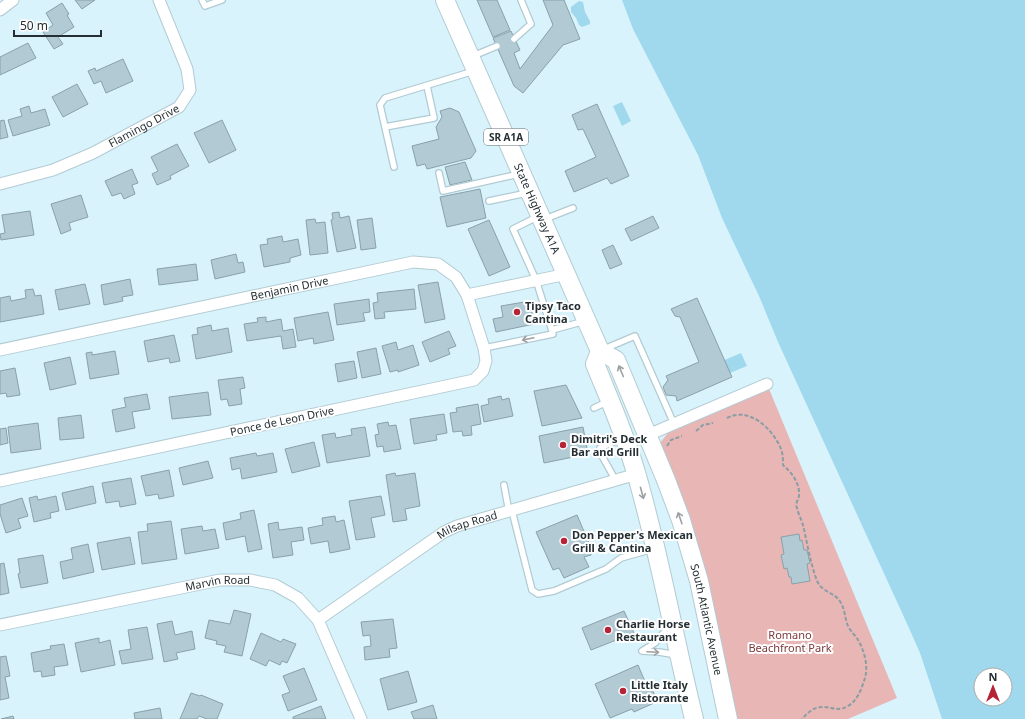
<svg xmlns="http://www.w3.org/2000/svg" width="1025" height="719" font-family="'Noto Sans',sans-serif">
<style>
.green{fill:#e8b7b5}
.water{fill:#a0d9ed;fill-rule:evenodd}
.building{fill:#b1cad3;stroke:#89a1a9}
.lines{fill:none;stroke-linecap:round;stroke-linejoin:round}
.lane-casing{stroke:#b2cbd3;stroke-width:8}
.street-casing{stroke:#b2cbd3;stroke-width:13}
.primary-casing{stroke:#b2cbd3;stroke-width:20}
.path{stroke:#8a9da4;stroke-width:2;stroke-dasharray:4 2;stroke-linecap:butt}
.lane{stroke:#fff;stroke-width:5.5}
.street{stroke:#fff;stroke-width:11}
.primary{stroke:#fff;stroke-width:18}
.oneway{stroke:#9da1a3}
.poi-dot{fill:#b52336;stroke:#fff;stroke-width:1.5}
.labels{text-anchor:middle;stroke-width:4;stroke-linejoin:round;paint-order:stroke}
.shield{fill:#fff;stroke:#666d70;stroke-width:1}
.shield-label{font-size:10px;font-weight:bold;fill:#252f33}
.street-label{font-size:11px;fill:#252f33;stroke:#fff}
.poi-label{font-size:11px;font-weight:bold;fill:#252f33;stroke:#fff;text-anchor:start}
.park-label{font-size:11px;fill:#7c383a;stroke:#fff}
</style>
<rect width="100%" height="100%" fill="#d9f3fc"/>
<path class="green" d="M767,384l130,314 -49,21h-120l-68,-276 15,-19z"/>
<path class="water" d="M622,0h403v719h-83l-22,-66 -11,-25 -131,-286 -19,-46 -37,-78 -24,-63 -65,-126zM981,675h24v24h-24z
M579,1l4,1 2,10 5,9v3l-8,3 -3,-2 -3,-7 -5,-6v-5z
M622,102l9,19 -9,5 -9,-20z
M741,353l6,13 -22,9 -5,-13z"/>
<path class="building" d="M75,0h20l-13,9z
M477,0h20l13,30 -17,7z
M543,0h21l16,39 -17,6 -40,48 -9,-7 -21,-48 18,-7 9,19 -6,3 6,16 33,-44z
M62,3l7,11 -2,1 7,12 -16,10 5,7 -9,5 -11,-17 10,-7 -7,-12z
M28,43l8,15 -36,17v-18z
M123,59l10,22 -27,12 -5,-12 -7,3 -6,-13 7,-3 1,3z
M77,84l11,20 -25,13 -11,-20z
M597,104l32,72 -18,8 -4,-6 -33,14 -9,-21 31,-14 -13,-28 -5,1 -6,-15z
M29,106l2,7 14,-4 5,16 -37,11 -5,-16 14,-4 -2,-7z
M450,108l9,4 17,39 -5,7 -44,11 -2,-5 -8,2 -5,-20 27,-7 -3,-12 6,-10 -2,-6z
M4,120l4,17 -8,2v-18z
M222,120l14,30 -27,13 -15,-30z
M177,144l12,22 -19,10 1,3 -14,6 -5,-11 6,-3 -7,-14z
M465,162l7,18 -22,5 -5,-18z
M132,169l6,14 -6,2 3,9 -11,5 -3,-6 -9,3 -7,-15z
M480,189l6,29 -39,9 -7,-30z
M81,195l7,22 -19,6 2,7 -10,4 -10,-30z
M30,211l4,24 -33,5 -1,-6 5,-1 -3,-18z
M339,212l1,6 9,-2 7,32 -19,4 -6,-32 2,-1 -1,-6z
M653,216l6,12 -28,13 -6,-12z
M372,218l4,30 -15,2 -4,-30z
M315,219l1,4 9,-1 3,31 -18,2 -4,-35z
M489,220l21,47 -21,9 -21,-47z
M282,236l1,6 15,-3 3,16 -11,3v4l-26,5 -4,-22 8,-1 -1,-5z
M613,245l9,19 -12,5 -8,-19z
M236,254l2,9 5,-1 2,10 -30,7 -4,-19z
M196,264l2,16 -39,5 -2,-16z
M130,279l3,16 -11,2 1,4 -19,4 -3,-20z
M438,282l7,37 -20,4 -7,-38z
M85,284l5,20 -31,6 -4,-20z
M33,289l2,7 6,-1 3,19 -44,8v-24l10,-2 1,5 15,-3 -1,-8z
M414,289l2,20 -32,3 1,6 -10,1 -2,-16 5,-1 -1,-9z
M697,298l35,79 -55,24 -1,-5 -10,-1 -3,-8 5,-7 -2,-4 33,-14 -19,-45 -5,-1 -4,-7z
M369,299l1,13 -7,1 2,8 -28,4 -3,-21z
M530,301l4,23 -38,8 -3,-13 10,-2 -2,-11z
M328,312l6,28 -20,4 -1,-6 -15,3 -4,-23z
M266,317v5l15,-3 2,12 10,-2 3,18 -13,2 -2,-13 -34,5 -3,-17 14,-2 -1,-4z
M211,325l1,6 16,-3 4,24 -36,7 -4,-24 6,-1 -1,-6z
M449,331l7,15 -8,3 2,5 -20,8 -8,-20z
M174,335l6,26 -10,2 -1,-5 -21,4 -4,-21z
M396,342l2,8 15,-5 6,20 -21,7v-2l-8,2 -8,-26z
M376,348l5,26 -19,4 -5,-26z
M115,351l4,23 -29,5 -4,-26 6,-1v3z
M70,357l6,27 -26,6 -6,-27z
M354,361l3,17 -19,4 -3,-18z
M15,368l5,27 -13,2 -1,-4 -6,1v-23z
M243,377l2,11 -5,1 2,15 -13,2 -2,-7 -6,1 -3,-20z
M566,385l16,33 -40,8 -8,-35z
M208,392l3,23 -39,4 -3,-22z
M147,394l3,15 -18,3 3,16 -19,4 -4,-22 14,-3 -2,-9z
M501,396l1,4 7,-2 4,18 -29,6 -3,-16 8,-2 -1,-5z
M478,404l3,20 -10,2 1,9 -9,1 -1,-5 -9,1 -3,-19 7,-1 -1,-4z
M444,414l3,19 -11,2 1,5 -23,4 -4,-25z
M81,415l3,23 -24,2 -2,-22z
M388,422l1,4 7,-1 5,24 -17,3 -1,-6 -6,1 -2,-12 4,-1 -2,-10z
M38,423l3,26 -30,4 -3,-26z
M365,427l5,29 -43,7 -5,-28 13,-2 1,5 16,-3 -1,-6z
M583,427l5,27 -44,9 -5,-27z
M6,428l2,15 -8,2v-16z
M314,442l6,24 -28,7 -7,-24z
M256,453l1,3 16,-3 4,19 -35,7 -2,-11 -8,2 -2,-12z
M208,461l5,17 -30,7 -4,-17z
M169,470l5,26 -15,3 -1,-5 -12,2 -5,-20z
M395,473l1,3 19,-3 5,33 -15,3 2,11 -14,2 -7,-47z
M131,478l5,26 -16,3 -1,-6 -13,2 -4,-20z
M93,486l3,17 -30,7 -4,-17z
M37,496l1,4 18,-4 3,15 -9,2 1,5 -17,4 -5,-24z
M381,496l4,19 -14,3 4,19 -19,3 -7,-39z
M22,498l6,18 -10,3 3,9 -15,5 -6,-19v-9z
M254,510l8,39 -14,3 -3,-16 -19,4 -3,-17 18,-4 -1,-6z
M577,515l15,35 -1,5 -7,2 5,10 -25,11 -5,-10 -6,2 -17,-38z
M335,516l1,6 8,-2 6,29 -20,4 -2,-12 -17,3 -3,-16 15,-3 -1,-7z
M171,521l6,38 -35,5 -4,-32 10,-1 -1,-7z
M278,522l1,8 23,-3 2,13 -13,2 2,13 -20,3 -5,-34z
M202,526l1,5 12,-2 4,19 -34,6 -4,-25z
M799,534l1,7 2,-1 2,10h3l3,13 -3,1 3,17 -18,3 -1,-7h-2l-2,-9 -3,1 -3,-14 3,-1 -3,-17z
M130,537l5,27 -33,6 -5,-27z
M88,544l6,28 -31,7 -3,-17 13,-3 -2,-11z
M43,555l5,28 -27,5 -3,-14 2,-1 -2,-14z
M4,563l5,30 -9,2v-31z
M234,610l17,4 -9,42 -18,-4 2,-6 -10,-2 1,-3 -12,-3 4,-18 21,4z
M624,611l10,22 -43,17 -9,-22z
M393,619l4,29 -8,1 1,8 -25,3 -1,-13 7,-1 -1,-11 -7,1 -2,-14z
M172,621l3,14 17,-4 3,18 -19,4 2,6 -14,3 -7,-38z
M147,627l6,32 -31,5 -3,-13 12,-2 -3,-19z
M261,633l20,9 2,-3 13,5 -9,19 -5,-2 -2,4 -11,-5 -3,6 -16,-7z
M99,638v5l11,-3 5,25 -34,7 -6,-29z
M64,644l4,21 -14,2 1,8 -13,2 -1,-6 -7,1 -3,-19 20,-4 -1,-3z
M6,656l4,20 -5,1 4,21 -9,2v-43z
M638,665l8,19 3,-2 6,14 -4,2 3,5 -20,9 -2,-3 -22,9 -15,-34z
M304,668l13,32 -29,11 -6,-16 8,-3 -7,-16z
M408,671l9,31 -29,8 -8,-31z
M191,693l9,3 1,-1 22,9 -6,15h-10l-8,-3 -2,3h-17z
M433,705l4,14h-23l-3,-7z
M321,706l5,13h-33v-2z
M160,708l2,11h-27l-1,-6z
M13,716l1,3h-13z"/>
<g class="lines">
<g class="lane-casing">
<path id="lane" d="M202,0l3,6 17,-6
M514,39l17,-15 -10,-24
M473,56l24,-10
M385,127l49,-9 -7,-32
M394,167l-14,-62 5,-7 89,-27
M439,173l4,18 76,-17
M489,201l38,-8
M545,219l28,-11
M552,330l33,-9
M484,348l69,-14 -17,-54 -23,-51 24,-12
M604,349l31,-13 39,88
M594,408l15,-7
M616,481l-14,-25 -2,-8 23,-10
M504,485l5,27
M512,511l20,79 6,4 16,-3 52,-22 15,-11 32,-9
M670,625l-15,18 -13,8 17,1 18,3"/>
</g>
<g class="street-casing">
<g id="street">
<path d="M0,10l13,-10"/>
<path id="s1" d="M0,184l53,-14 40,-17 86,-46 11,-17 -3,-21 -28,-69"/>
<path d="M467,295l100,-21"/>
<path id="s2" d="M0,350l413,-88 25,2 18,13 11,18 17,53 2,13 -3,10 -9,9 -474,101"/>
<path d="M648,435l119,-51"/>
<path id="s3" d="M318,620l126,-88 13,-6 180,-52"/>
<path id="s4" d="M0,625l220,-45h30l25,5 23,13 20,22 43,99"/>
</g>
</g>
<g class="primary-casing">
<g id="primary">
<path id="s5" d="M445,0l155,351"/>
<path id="s6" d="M600,351l16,9 50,120 15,40 18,61 29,138"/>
<path d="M600,351l-5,13c15,37 31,73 42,112 23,80 37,162 57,243"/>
</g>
</g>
<path class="path" d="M727,418c22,-12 46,11 54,31 2,5 2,11 2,16 9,8 17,18 16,31 -1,4 -4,8 -2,12 1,5 4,11 6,17 4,17 7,36 13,53 4,14 16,13 23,22 7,9 5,19 10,28 3,5 7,8 9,12 7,12 11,28 6,41 -3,9 -7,20 -16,25 -15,10 -26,-11 -46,13
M696,431l7,-6 10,-2
M667,446l4,-6 11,-4"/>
<use href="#lane" class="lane"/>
<use href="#street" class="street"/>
<use href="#primary" class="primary"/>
</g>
<defs><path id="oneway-shaft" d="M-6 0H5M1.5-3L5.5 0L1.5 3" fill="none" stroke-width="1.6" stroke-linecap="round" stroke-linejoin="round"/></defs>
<g class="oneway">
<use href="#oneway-shaft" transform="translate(528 339) rotate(168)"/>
<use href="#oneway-shaft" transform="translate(621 371) rotate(-113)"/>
<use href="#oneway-shaft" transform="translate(642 493) rotate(75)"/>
<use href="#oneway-shaft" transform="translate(680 518) rotate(-109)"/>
<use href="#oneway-shaft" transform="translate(653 652) rotate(3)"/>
</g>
<g class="poi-dot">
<circle cx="517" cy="312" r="4"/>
<circle cx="563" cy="445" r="4"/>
<circle cx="564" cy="541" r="4"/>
<circle cx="608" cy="630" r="4"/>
<circle cx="623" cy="691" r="4"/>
</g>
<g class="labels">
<rect class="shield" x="484" y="129" width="44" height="16" rx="3"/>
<g class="shield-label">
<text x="506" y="141">SR A1A</text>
</g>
<g class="street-label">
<text dy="4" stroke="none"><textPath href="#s1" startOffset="156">Flamingo Drive</textPath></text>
<text dy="4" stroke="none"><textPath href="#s5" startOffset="228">State Highway A1A</textPath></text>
<text dy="4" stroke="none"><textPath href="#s2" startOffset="296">Benjamin Drive</textPath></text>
<text transform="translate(282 421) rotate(-12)" y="4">Ponce de Leon Drive</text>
<text dy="4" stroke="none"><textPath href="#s3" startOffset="178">Milsap Road</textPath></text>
<text dy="4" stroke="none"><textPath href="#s4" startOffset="222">Marvin Road</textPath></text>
<text dy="4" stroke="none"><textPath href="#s6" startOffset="294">South Atlantic Avenue</textPath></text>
</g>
<g class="poi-label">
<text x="525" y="310">Tipsy Taco<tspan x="525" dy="13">Cantina</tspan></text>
<text x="571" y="443">Dimitri's Deck<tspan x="571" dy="13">Bar and Grill</tspan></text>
<text x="572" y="539">Don Pepper's Mexican<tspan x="572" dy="13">Grill &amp; Cantina</tspan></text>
<text x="616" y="628">Charlie Horse<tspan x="616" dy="13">Restaurant</tspan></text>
<text x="631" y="689">Little Italy<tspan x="631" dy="13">Ristorante</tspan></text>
</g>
<g class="park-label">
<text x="790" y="639">Romano<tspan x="790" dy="13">Beachfront Park</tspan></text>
</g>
</g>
<g transform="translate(993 687)"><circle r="19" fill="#ffffff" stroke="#a8acad"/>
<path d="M0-3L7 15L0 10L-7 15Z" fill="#b52336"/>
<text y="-6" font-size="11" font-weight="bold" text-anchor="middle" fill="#252f33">N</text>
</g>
<path d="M14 30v6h87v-6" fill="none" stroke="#252f33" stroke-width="2"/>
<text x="20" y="30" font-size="12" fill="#252f33" stroke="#ffffff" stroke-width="3" paint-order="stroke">50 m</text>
</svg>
